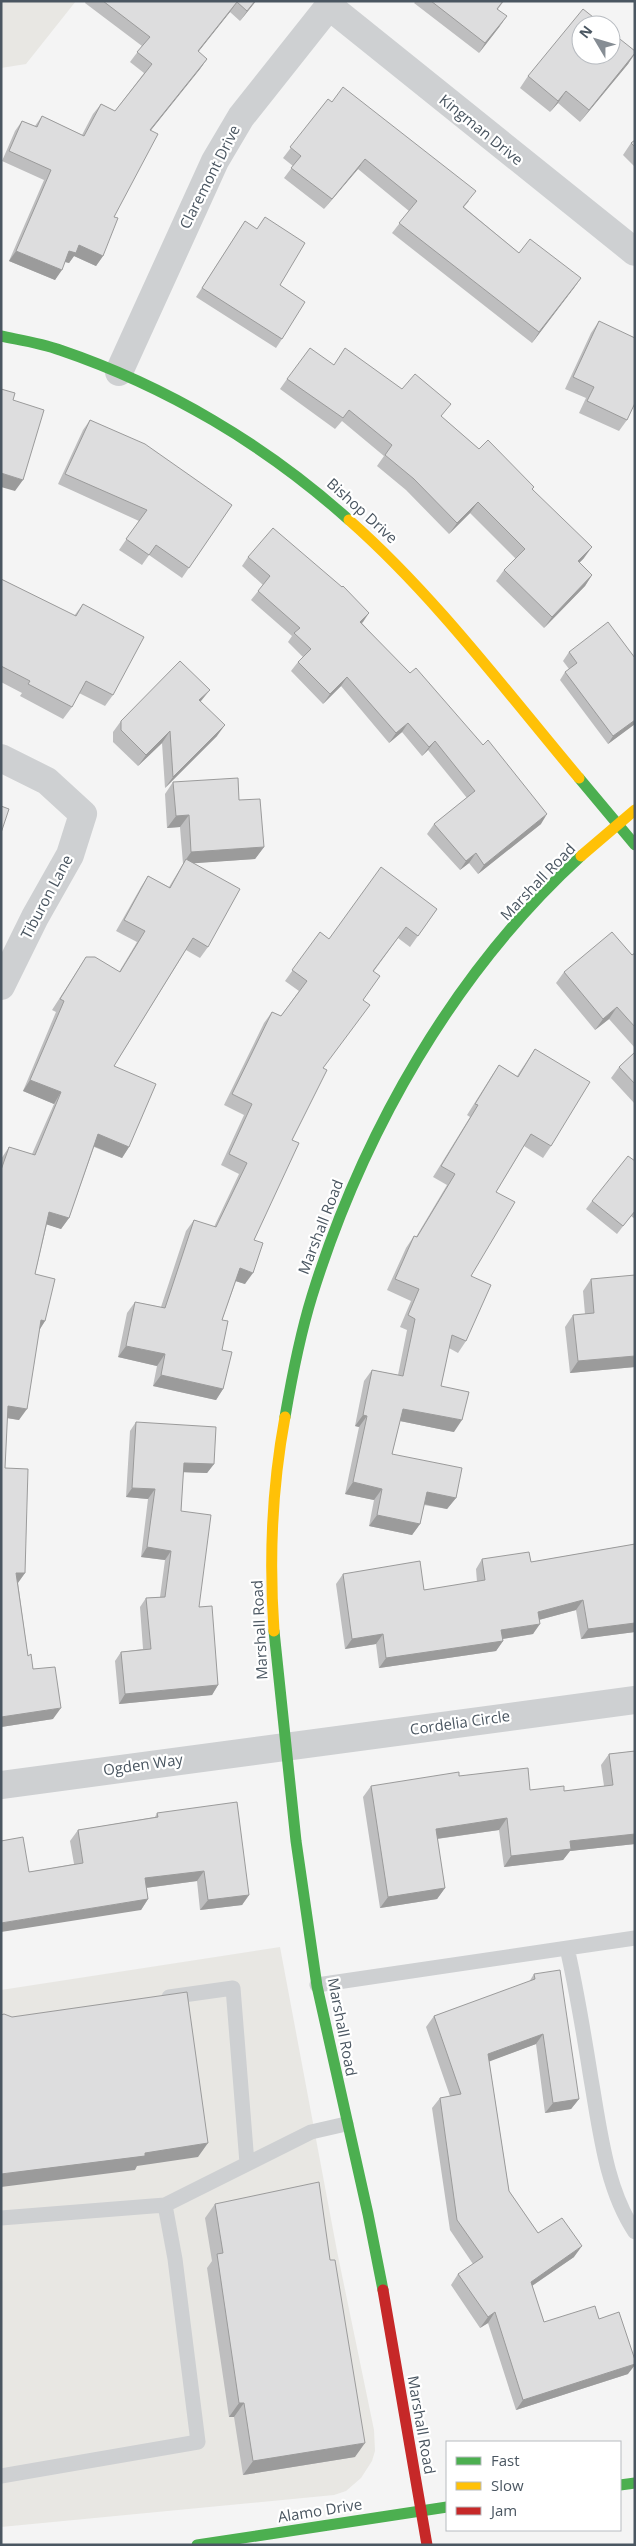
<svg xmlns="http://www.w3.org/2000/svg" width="636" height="2546" font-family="'Open Sans',sans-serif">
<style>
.commercial{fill:#e8e7e3}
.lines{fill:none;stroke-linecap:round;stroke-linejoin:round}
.lane{stroke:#ced0d2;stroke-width:15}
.street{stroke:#ced0d2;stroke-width:28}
.fast{stroke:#4caf50;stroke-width:11}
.slow{stroke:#ffc107;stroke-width:11}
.jam{stroke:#c62828;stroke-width:11}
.wall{fill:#bebebf}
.shaded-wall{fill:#9b9b9b}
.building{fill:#ddddde;stroke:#9b9b9b}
.labels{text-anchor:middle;stroke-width:4.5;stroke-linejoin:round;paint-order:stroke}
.street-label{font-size:15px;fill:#4a5661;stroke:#fff}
</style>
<rect width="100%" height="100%" fill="#f4f4f4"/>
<path class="commercial" d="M1,1h75l-50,63 -25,4z
M280,1947l57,304 37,179 1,21 -3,10 -11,17 -15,13 -12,4 -333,32v-537z"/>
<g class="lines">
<path class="lane" d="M567,1948c10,43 17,87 24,131 9,51 15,110 44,153
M317,1985l318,-47
M169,1997l64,-9 14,175
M165,2205l146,-73 35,-8
M1,2218l164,-13 10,54 23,183 -197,34"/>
<path class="street" d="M329,6l306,246
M119,372l96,-211 26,-44 92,-116
M1,758l46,23 36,33 -13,41 -35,62 -34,69
M1,1785l634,-85"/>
<path class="fast" d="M1,336c19,4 40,7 59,14 106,36 206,95 289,170
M579,778l56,67
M285,1417c7,-41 15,-82 27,-121 51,-164 142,-324 269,-440
M274,1631l22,210 21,145 51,228 15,76
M620,2485l15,-2
M197,2545l250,-38"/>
<path class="slow" d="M349,520c86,76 156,170 230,258
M581,856l54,-46
M274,1631c-5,-71 -2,-144 11,-214"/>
<path class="jam" d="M383,2290l44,255"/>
</g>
<path class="wall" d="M86,1h170l-16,20 -10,-9 -32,40 9,7 -7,10 -49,61 -37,87 -11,39 -7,10 -22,-10 -5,7 -4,-1 -10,18 -46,-19 35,-81 -42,-19 13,-30 7,-10 13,5 7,-10 40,19 11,-21 8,-10 14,7 29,-38 -14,-11 12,-16 -57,-43z
M416,1h88l-6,8 2,17 -21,27 -65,-50z
M635,54l-7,10 -48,58 -22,-19 -8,9 -30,-24 8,-12z
M328,99l141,102 -5,6 55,46 62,25 -49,65 -140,-110 17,-22 -51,-42 -34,40 -40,-31 9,-12 -10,-8z
M635,140v27l-12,-12 8,-12z
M245,221l35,64 2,54 -6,9 -80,-51z
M599,321l28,99 -8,11 -40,-18 7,-15 -21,-9 26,-56z
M334,365l108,52 37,32 54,41 51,68 -5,5 13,12 -7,11 -41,42 -48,-47 8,-11 12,-11 -46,-46 -21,21 -43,-44 -29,-24 7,-10 -42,-35 -7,8 -55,-40 7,-10z
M90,420l142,85 -50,73 -33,-23 -7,10 -23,-15 20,-29 -81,-37 25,-54z
M248,557l114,66 179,201 -63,50 -9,-11 -9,7 -33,-36 7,-10 33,-26 -39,-48 -6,6 -20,-24 -13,11 -48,-57 -18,18 -32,-33 7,-9 5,-5 -15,-15 4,-6 -41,-36 12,-15 -21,-19z
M1,579l73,37 9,-12 30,91 -8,11 -26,-13 -7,14 -9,12 -43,-23 2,-3 -21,-11z
M569,652l66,72 -27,20 -48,-64 5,-8 4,-3 -6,-8z
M201,702l16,34 -52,52 -3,-45 -24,23 -25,-24v-10l8,-11z
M173,782l66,18 25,47 -9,12 -62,4 15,84 -8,11 -14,-8 -72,116 15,81 -7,11 -28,-11 -25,71 -8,11 -14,-5 -12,50 10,47 -5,8 -21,91 -12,-2 -2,50 20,105 -7,10 10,73 25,63 -52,8v-568l8,-12 23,7 22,-50 -31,-13 33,-79 -4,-2 34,-53 33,15 18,-30 -21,-11 25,-44 7,-11 21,11 14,-23 -3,-37 -13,1 -2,-34z
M437,909l-27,38 -12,-9 -24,33 -11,30 -40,67 -31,72 -38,100 -9,44 -9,-3 -14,39v30l1,39 -7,11 -63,-14 4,-20 -39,-9 9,-44 8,-11 26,5 25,-76 8,-11 20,7 25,-53 -18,-9 23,-50 -20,-10 40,-82 8,-11 9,4 18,-25 -14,-10 35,-49 9,7z
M635,953v95l-26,-29 -14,11 -39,-47 8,-11 68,-17z
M535,1049l16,97 -8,12 -19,-12 -28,46 -25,84 -5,65 -8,12 -9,-5 -8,38 13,46 -54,-11 -8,33 64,44 -9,11 -23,-4 -4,19 -8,11 -43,-9 5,-26 -29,-6 14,-67 -4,-1 9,-45 8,-11 26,5 9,-45 -7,-3 11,-26 -24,-11 19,-42 8,-12 2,1 31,-52 -14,-8 37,-60 -3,-2 24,-38 8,-12 18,11z
M635,1052v52l-24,-26 8,-11z
M635,1161v58l-4,-3 -14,18 -31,-25 6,-8z
M591,1279l44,88 -65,6 -5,-46 8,-12 12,-1 -2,-23z
M136,1422l78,42 -7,9 -24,-1 -2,39 18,96 19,78 -6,10 -93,9 -4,-43 6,-9 22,-3 -3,-42 6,-9 14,-1 5,-37 -24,-3 7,-58 -22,-2 4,-66z
M635,1544v88l-54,7 -5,-29 -37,10 -6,14 -30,5v2l-7,10 -117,17 -3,-24 -31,5 -9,-65 7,-10 81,16 53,-8 -1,-13 6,-10 49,3z
M635,1751v93l-65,7 -7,9 -59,7 -5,-37 -62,9 8,49 -8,11 -57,9 -17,-111 8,-11 88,-10 71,14 34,1 40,-5 -3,-21 8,-11z
M157,1813l92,82 -7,10 -42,5 -3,-29 -51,7 2,11 -7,11 -112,-38 45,-8 -4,-23 8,-11 77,-13z
M534,1974l45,125 -8,10 -26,4 -9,-69 -47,17 20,130 29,42 36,24 -42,29 12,36 55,-3 29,55 -112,36 -28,-87 -8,5 -29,-43 7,-11 15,-10 -23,-34 -18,-122 8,-10 10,-2 -24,-69 8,-11 95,-34z
M215,2204l115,56 25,197 -112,18 -9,-58h-5l-22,-149 5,-7 -7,-43z"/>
<path class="shaded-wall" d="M255,1h1l-16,20 7,-10z
M237,2l-7,10 -39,49 7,-10z
M507,16l-7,10 -21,27 6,-10z
M635,53l-7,11 -48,58 9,-12z
M207,59l-7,10 -57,71 7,-10z
M566,91l-8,12 -8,9 8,-11z
M365,159l-7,10 -34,40 8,-10z
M79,245l24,11 -7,10 -22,-10 -5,7 -7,-2 7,-10z
M16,251l46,19 -7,10 -46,-19z
M581,278l-7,10 -42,55 7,-11z
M1,473l22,7 -8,11 -14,-4z
M478,502l-8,11 -21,21 8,-11z
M592,547l-8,11 -14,14 8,-11z
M592,575l-7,11 -41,42 8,-11z
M369,613l-6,9 -9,9 6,-9z
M347,677l-6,9 -18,18 7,-10z
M210,690l-9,11 -10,10 8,-11z
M635,720v4l-27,20 5,-8z
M408,723l-6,9 -13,11 7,-10z
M225,725l-8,11 -52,52 8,-11z
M170,731l-8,12 -24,23 8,-11z
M435,741l-7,9 -6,6 7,-9z
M547,814l-6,10 -63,50 6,-9z
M189,815l-9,12 -13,1 9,-12z
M264,847l-9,12 -71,5 2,-5 -3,5 8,-12z
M476,853l-7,10 -9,7 6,-9z
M617,1007l-8,12 -14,11 8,-11z
M30,1080l31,12 -7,12 -31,-13z
M98,1134l31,13 -7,11 -31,-13z
M49,1212l20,6 -8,11 -19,-6z
M240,1268l13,5 -8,11 -13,-4z
M41,1320l4,1 -7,11z
M126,1346l39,8 -8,12 -39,-9z
M635,1356v11l-65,6 8,-12z
M161,1375l62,14 -7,11 -63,-14z
M8,1406l19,3 -8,11 -18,-3z
M403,1409l59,11 -8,12 -59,-12z
M363,1415l4,1 -8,11 -4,-1z
M184,1463l30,1 -7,9 -29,-1z
M353,1482l29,7 -8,11 -29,-6z
M132,1488l23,1 -7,10 -22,-2z
M427,1492l29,6 -9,11 -28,-6z
M377,1515l43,9 -8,11 -43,-9z
M147,1547l24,4 -6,9 -24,-3z
M16,1573h9l-8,11z
M583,1600l-7,10 -45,12 7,-10z
M635,1623v9l-54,7 7,-10z
M540,1624l-7,10 -38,6 6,-10z
M383,1634l-7,10 -31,5 7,-10z
M503,1641l-7,10 -117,17 7,-10z
M218,1685l-6,10 -93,9 6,-10z
M61,1708l-8,11 -52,8v-10z
M507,1818l-8,12 -71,10 8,-11z
M635,1834v10l-65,7 -7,9 -59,7 7,-11 59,-15z
M204,1871l-7,10 -60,8 8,-11z
M445,1888l-8,11 -57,9 8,-11z
M249,1895l-7,10 -42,5 8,-10z
M148,1899l-7,11 -140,22v-9z
M543,2034l-7,10 -56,21 8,-11z
M579,2099l-8,10 -26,4 8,-10z
M208,2143l-10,14 -61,9 -2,4 -134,17v-13z
M582,2246l-8,11 -51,35 8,-10z
M495,2312l-7,11 -8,5 8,-11z
M635,2364v1l-7,9 -112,36 7,-10z
M239,2403h5l-10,14h-5z
M365,2443l-10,14 -112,18 10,-14z"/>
<path class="building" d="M103,1h152l-8,10 -10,-9 -39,49 9,8 -57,71 8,4 -44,83 4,1 -15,38 -24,-11 -3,8 -7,-2 -7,19 -46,-19 35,-81 -42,-19 13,-30 15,6 5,-11 42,20 17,-32 14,7 37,-47 -15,-12 13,-15z
M431,1h72l-6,8 10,7 -22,27z
M583,9l20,16h-22v30h30v-23l24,19v2l-46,57 -23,-19 -8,10 -30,-25z
M343,87l133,104 -13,16 56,46 11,-14 51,39 -42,54 -140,-109 18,-22 -52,-42 -33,40 -41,-31 10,-12 -11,-9 38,-48 4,3z
M635,140v7l-4,-4z
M265,217l40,26 -25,42 25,17 -23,37 -80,-51 43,-67 12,8z
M599,321l36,17v65l-8,17 -40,-19 7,-14 -21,-10z
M310,348l24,17 11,-17 57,41 13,-15 36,30 -10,12 38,33 9,-9 46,47 -2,2 60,58 -14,14 14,14 -40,42 -48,-47 21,-21 -47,-47 -21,21 -43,-44 -29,-24 7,-10 -43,-35 -6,8 -56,-39z
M1,389l14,4 -2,7 31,10 -21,70 -22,-7z
M90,420l55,24 87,61 -43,63 -33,-23 -7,10 -23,-16 21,-29 -82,-36z
M273,528l69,59 1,-1 26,27 -9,9 50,51 6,-5 67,77 5,-5 59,74 -63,51 -8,-12 -10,8 -32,-37 41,-33 -40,-50 -6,6 -21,-24 -12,10 -49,-56 -17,17 -32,-32 13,-13 -17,-16 6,-5 -42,-37 12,-15 -22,-19z
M1,579l75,37 7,-12 61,33 -31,58 -27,-14 -14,26 -44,-23 2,-3 -29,-15z
M608,622l27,36v62l-22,16 -48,-64 12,-9 -8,-11z
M180,661l30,29 -11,10 26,25 -52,52 -3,-46 -24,24 -25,-25v-9z
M238,778l1,22 21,-1 4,48 -73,5 -2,-37 -13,1 -3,-34z
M1,806l8,3 -8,24z
M186,859l54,30 -32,58 -15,-9 -79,128 42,18 -27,63 -31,-13 -29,84 -20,-6 -14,62 20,5 -10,42 -4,-1 -14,89 -19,-3 -3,62 23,1 -3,104h-9l12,83 3,-2 2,15 22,-2 6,41 -60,9v-547l8,-23 26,8 26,-63 -31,-12 34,-79 -4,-2 26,-42h9l25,15 25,-41 -21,-11 24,-44 22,12z
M381,867l56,42 -19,27 -12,-9 -33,44 7,5 -17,24 7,5 -47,63 4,2 -35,70 7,3 -45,97 9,3 -10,30 -13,-5 -18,52 6,1 -6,29 10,2 -9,37 -62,-14 4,-21 -39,-8 9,-44 30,6 29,-88 22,7 31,-64 -18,-9 23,-50 -20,-10 40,-82 9,4 26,-35 -15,-11 28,-38 9,7z
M612,932l20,23 3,-2v74l-18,-20 -14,12 -39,-47z
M535,1049l55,33 -39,64 -20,-12 -35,58 19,10 -44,74 20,9 -25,56 -14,-6 -11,51 28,6 -7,28 -59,-11 -11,45 70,14 -6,30 -29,-6 -7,32 -43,-9 5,-26 -29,-7 14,-66 -4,-1 9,-45 31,6 12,-57 -7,-4 11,-26 -24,-10 19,-43 3,1 38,-63 -14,-8 37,-61 -3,-1 24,-39 19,12z
M635,1052v32l-16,-17z
M628,1156l7,5v50l-12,15 -31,-25z
M635,1275v81l-57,5 -5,-46 21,-2 -3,-34z
M136,1422l80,5 -2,37 -30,-1 -3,48 30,4 -12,92 13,-1 6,79 -93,9 -4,-42 30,-3 -5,-51 19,-1 6,-46 -24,-4 8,-58 -23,-1z
M635,1544v79l-47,6 -5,-29 -45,12 2,12 -39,6 2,11 -117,17 -3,-24 -31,5 -9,-65 77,-13 4,29 61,-10 -3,-21 47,-7 2,10z
M635,1751v83l-65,7 1,8 -60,7 -4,-38 -71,11 9,59 -57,9 -17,-111 88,-14v4l69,-8 2,22 34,-4v5l49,-6 -4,-31z
M237,1802l12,93 -41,5 -4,-29 -59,7 3,21 -147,24v-82l22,-4 6,35 54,-9 -5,-33 80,-13 -1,-4z
M560,1970l19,129 -26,4 -10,-69 -55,20 21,137 29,42 24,-15 20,28 -51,36 13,40 51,-16 4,13 20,-7 16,48v4l-112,36 -28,-88 -7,5 -30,-43 25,-17 -26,-37 -17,-122 21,-4 -27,-78 101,-37 -1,-5z
M187,1992l21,151 -63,10v3l-144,18v-159l3,-1 8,3z
M319,2182l11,78h5l30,183 -112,18 -9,-58h-5l-22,-149 6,-1 -8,-49z"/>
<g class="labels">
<g class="street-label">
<text transform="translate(481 130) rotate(39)" y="5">Kingman Drive</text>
<text transform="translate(210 177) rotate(-63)" y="5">Claremont Drive</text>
<text transform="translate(362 511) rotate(42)" y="5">Bishop Drive</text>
<text transform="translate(538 882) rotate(-46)" y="5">Marshall Road</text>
<text transform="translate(47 897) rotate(-62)" y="5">Tiburon Lane</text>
<text transform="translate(321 1227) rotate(-69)" y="5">Marshall Road</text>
<text transform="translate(260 1630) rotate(-93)" y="5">Marshall Road</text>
<text transform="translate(460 1723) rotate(-8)" y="5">Cordelia Circle</text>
<text transform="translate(143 1765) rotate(-8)" y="5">Ogden Way</text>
<text transform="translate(342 2027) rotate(79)" y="5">Marshall Road</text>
<text transform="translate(421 2425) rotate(80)" y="5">Marshall Road</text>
<text transform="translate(320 2511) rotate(-9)" y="5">Alamo Drive</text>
</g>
</g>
<rect width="636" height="2546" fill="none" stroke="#4a5661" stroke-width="5"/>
<rect x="446" y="2441" width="175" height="90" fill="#ffffff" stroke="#b7bbc0"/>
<rect x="456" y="2457" width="25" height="8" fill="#4caf50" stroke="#b7bbc0"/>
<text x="491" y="2466" font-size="15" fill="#4a5661">Fast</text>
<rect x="456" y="2482" width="25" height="8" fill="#ffc107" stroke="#b7bbc0"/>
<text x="491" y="2491" font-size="15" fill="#4a5661">Slow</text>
<rect x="456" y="2507" width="25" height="8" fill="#c62828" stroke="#b7bbc0"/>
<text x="491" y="2516" font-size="15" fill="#4a5661">Jam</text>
<g transform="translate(596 40) rotate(308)"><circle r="24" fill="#ffffff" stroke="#b7bbc0"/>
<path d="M0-4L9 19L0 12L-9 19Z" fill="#868d94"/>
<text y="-8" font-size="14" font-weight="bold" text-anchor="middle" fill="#4a5661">N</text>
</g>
</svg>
